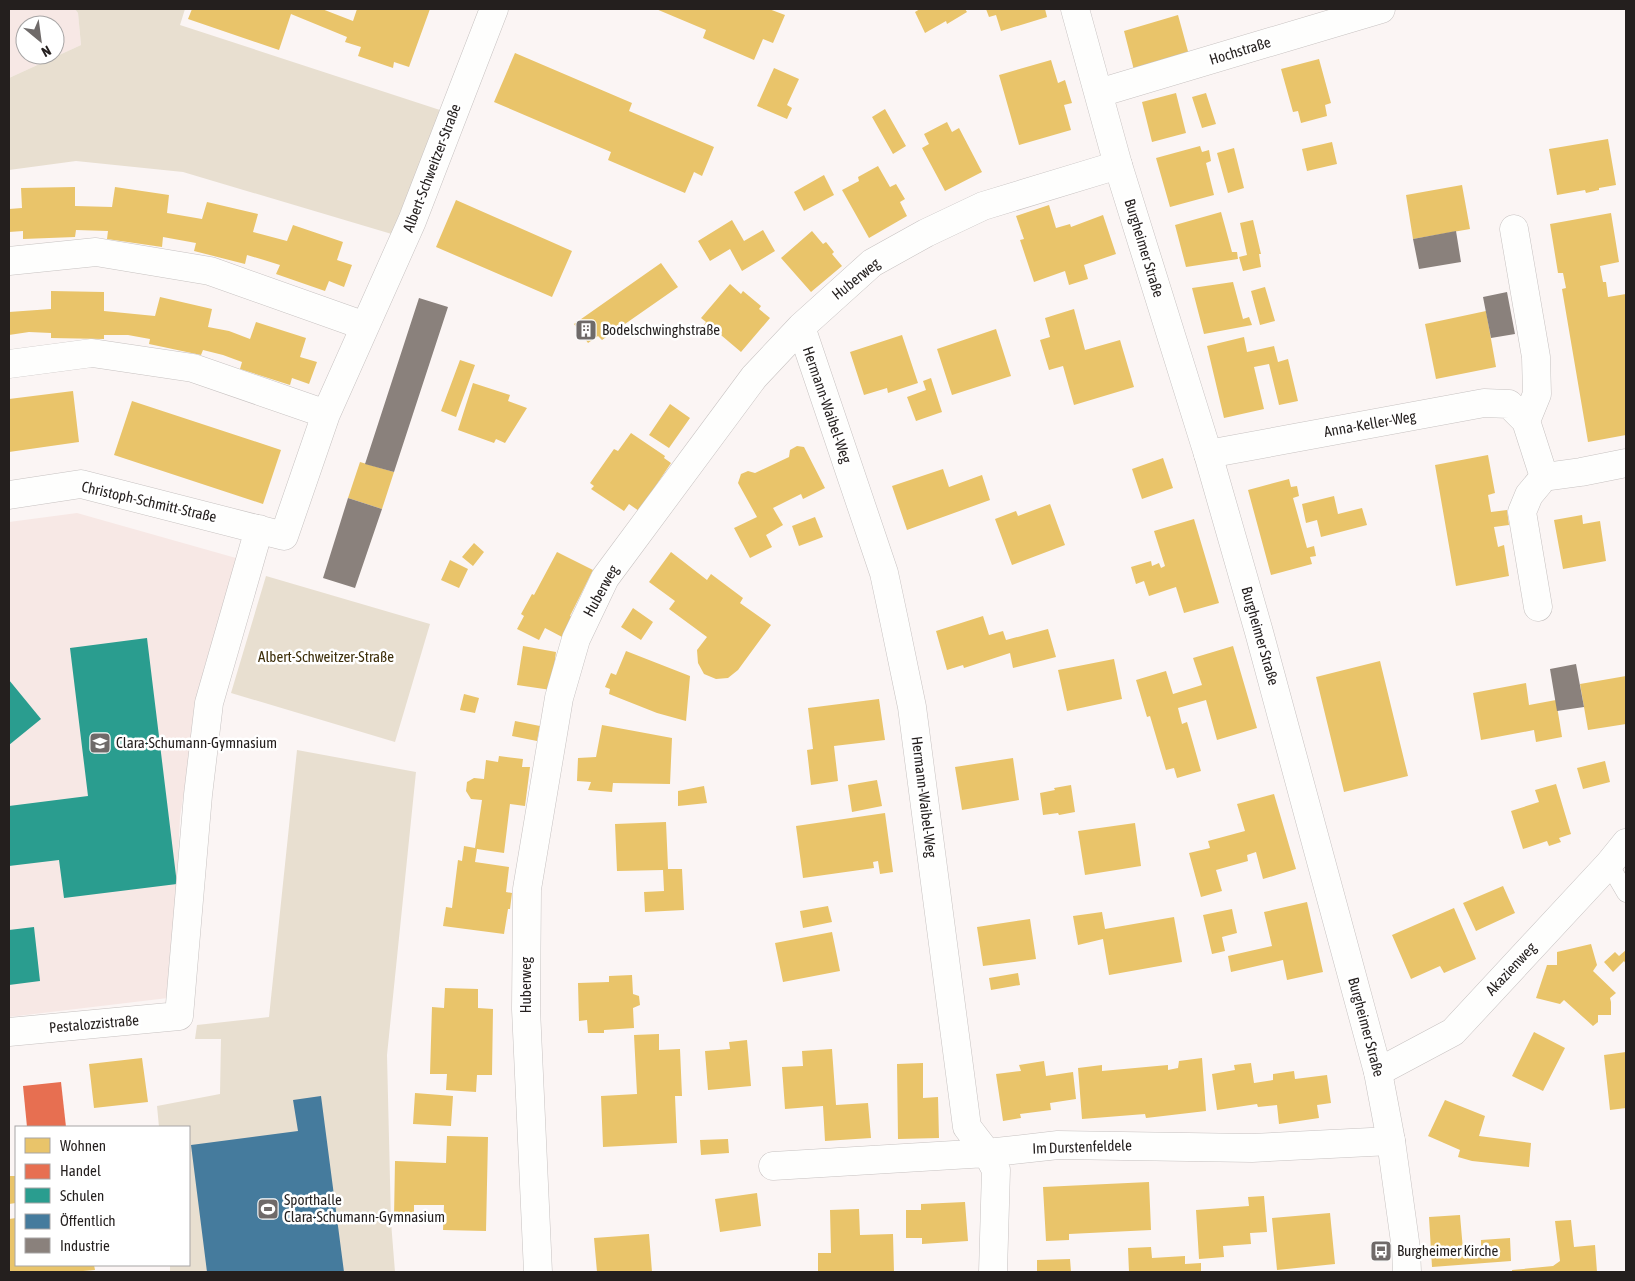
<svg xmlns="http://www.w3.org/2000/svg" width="1635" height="1281" font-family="'Asap Condensed',sans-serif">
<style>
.built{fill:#f7e8e5;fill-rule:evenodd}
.green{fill:#e8dfd0}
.homes{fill:#e9c46a}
.shops{fill:#e76f51}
.schools{fill:#2a9d8f}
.public{fill:#457b9d}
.industry{fill:#8a817c}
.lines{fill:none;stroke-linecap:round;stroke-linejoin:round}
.lane-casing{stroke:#c7c2c1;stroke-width:19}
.street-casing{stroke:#c7c2c1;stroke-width:29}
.secondary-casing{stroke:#c7c2c1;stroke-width:29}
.lane{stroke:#fefefd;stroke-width:18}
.street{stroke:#fefefd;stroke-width:28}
.secondary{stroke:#fefefd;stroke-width:28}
.labels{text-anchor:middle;stroke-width:5;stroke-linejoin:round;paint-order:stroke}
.street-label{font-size:15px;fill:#241f1e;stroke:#fff}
.poi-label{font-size:15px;fill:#241f1e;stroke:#fff;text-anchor:start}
.park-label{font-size:15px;fill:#3d2e09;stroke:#fff}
</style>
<rect width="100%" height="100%" fill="#fbf5f4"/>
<path class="built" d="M9,9h66l3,4 3,32 -72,33zM25,25h30v30h-30z
M77,513l159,45 1,4 -33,106 -24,149 -3,67 -9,114 -159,19v-495z"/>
<path class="green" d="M75,9h110l-5,16 263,86 -48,124 -212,-63 -107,-11 -67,9v-92l72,-33 -3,-32z
M266,576l164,48 -35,118 -164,-49z
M297,750l119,22 -29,283 4,167 4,50h-225v-7h19v-138h-30l-2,-21 63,-12 1,-55h-26l2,-14 72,-8z"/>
<path class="homes" d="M192,9h130l31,12 4,-12h73l-21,58 -15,-5 -1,6 -35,-12 3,-9 -16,-5 2,-5 -56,-23 -12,36 -91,-31z
M656,9h113l16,6 -12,28 -10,-4 -9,21 -51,-22 3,-8z
M920,9h45l2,3 -20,12 -1,-3 -21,12 -10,-21z
M986,9h59l2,8 -46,14 -5,-16 -7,2z
M1178,15l11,40 -55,15 -10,-39z
M515,53l117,50 -3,8 85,36 -12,29 -8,-4 -9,21 -77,-33 3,-8 -117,-50z
M1319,59l12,44 -6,2 2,11 -26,7 -3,-12 -5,1 -12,-43z
M1051,60l7,23 7,-3 7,23 -8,2 7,25 -52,15 -20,-70z
M774,68l25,11 -12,26 5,3 -5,11 -30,-13z
M1176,93l10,40 -34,9 -10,-40z
M1206,93l10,31 -14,4 -10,-31z
M885,109l21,37 -13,8 -21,-37z
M947,122l5,10 7,-4 23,44 -37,19 -23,-43 7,-4 -5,-10z
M1608,139l8,46 -17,3v2l-13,3 -1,-3 -28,5 -8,-46z
M1332,142l5,22 -30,7 -5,-22z
M1200,146l2,6 7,-2 2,11 -5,2 8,32 -44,12 -14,-49z
M1234,148l10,40 -16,5 -11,-40z
M878,166l12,21 6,-3 9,15 -5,3 7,14 -38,22 -27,-48 17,-9 -1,-4z
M824,175l10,20 -30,16 -10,-19z
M1462,185l8,44 -57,10 -7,-44z
M75,187v19l37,1 3,-20 54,8 -2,18 35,6 5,-17 51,12 -5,18 34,9 6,-16 50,17 -6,18 15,5 -8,22 -15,-6 -4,10 -49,-17 4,-9 -16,-5 -17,-5 -2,9 -51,-13 2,-8 -33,-6 -1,10 -55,-8 1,-8 -32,-1 -1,7 -52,2v-8l-14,1v-23l13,-1 -1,-20z
M456,200l116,51 -20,46 -116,-50z
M1049,205l7,23 14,-4 1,3 32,-12 13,39 -32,11 4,14 -19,6 -4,-14 -31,11 -14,-42 4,-1 -8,-23z
M1221,212l11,40h5l1,7 -52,8 -11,-42z
M1611,213l8,49 -19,4 3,16h3l2,15 18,-3v141l-38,7 -26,-153 4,-1 -3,-15h-5l-8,-49z
M732,220l12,21 19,-11 12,21 -33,20 -12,-22 -20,12 -12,-20z
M1253,220l8,34h-2l2,13 -18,4 -4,-14 8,-2 -7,-32z
M812,231l11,13 3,-2 8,10 -2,2 10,12 -31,26 -30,-34z
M661,263l17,24 -76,53 -4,-4 -10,7 -14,-19z
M1233,282l10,37 6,-2 3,8 -48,9 -12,-46z
M730,284l11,10 2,-3 18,15 -2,3 11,9 -29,34 -26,-22 -1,3 -10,-8 2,-3 -5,-4z
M1265,287l10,34 -15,4 -9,-34z
M51,291l53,1v19l51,5 5,-19 52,12 -4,18 21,4 21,8 6,-17 50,16 -6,19 17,5 -8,22 -17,-6 -2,7 -50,-16 2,-7 -19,-7 -20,-5 -2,5 -52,-11 1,-5 -22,-4h-24v4l-53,-1v-5l-22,-1 -20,3v-23l42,-3z
M1074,309l11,41 35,-10 14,47 -60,18 -11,-39 -14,4 -9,-30 10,-3 -5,-19z
M1486,311l10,56 -60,12 -11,-55z
M996,329l15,47 -59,19 -15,-46z
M902,335l16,48 -30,10 -1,-5 -23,7 -14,-43z
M1244,337l3,15 27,-6 4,16 10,-3 10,42 -19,4 -10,-41 -15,3 10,42 -40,9 -17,-72z
M460,360l15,5 -19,52 -15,-6z
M931,378l11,34 -26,9 -9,-24 19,-7 -3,-9z
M473,383l37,12 -2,6 19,7 -22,35 -9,-4 -2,4 -36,-13z
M73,391l6,51 -70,10v-53z
M132,401l149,49 -18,54 -149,-49z
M670,404l20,14 -21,30 -20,-13z
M631,433l34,23 -1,2 7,5 -32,48 -10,-7 -5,7 -33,-22 3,-3 -4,-3 24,-34 4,2z
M797,446l7,1 21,41 -22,11 -2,-5 -28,14 10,17 -17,10 6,12 -22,11 -16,-30 23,-11 -19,-34 3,-9 7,-3 7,2 34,-16 1,-7z
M1488,455l7,38 -7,2 3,17 16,-2 2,15 -15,2 4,20 6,-2 5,31 -53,10 -21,-121z
M1163,458l10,30 -31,11 -10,-30z
M360,462l34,10 -12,37 -34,-11z
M943,469l6,18 33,-12 8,25 -83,30 -15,-44z
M1289,479l2,8 6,-1 2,10 -6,2 14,50 7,-2 2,10 -6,1 2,7 -41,11 -23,-85z
M1334,496l4,18 24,-6 5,17 -46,12 -4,-17 -11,3 -4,-19z
M1050,504l15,41 -53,20 -17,-46 21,-8 2,5z
M1582,515l1,9 17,-3 6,40 -43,8 -9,-49z
M815,517l8,20 -24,9 -7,-20z
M1194,519l25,84 -35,10 -8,-26 -27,9 -5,-15 -8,3 -5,-17 20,-6 1,5 7,-3 2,5 4,-2 -11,-35z
M474,543l10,9 -11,14 -11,-9z
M557,552l36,18 -23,46 4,2 -10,20 -19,-10 -6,12 -22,-11 7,-13 -3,-2 11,-20 2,1z
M671,552l36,28 4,-6 32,24 -3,5 31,22 -33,45 -10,8 -12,1 -12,-5 -6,-11 -1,-13 10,-13 -38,-28 6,-8 -26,-19z
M450,560l18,9 -9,19 -18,-8z
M633,608l20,14 -12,18 -20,-13z
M983,616l6,19 14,-4 3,9 42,-11 8,28 -43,11 -3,-15 -46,15 -1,-3 -16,5 -11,-39z
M523,646l33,6 -5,38 -34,-5z
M1233,646l24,82 -40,12 -11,-40 -28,8 4,16 5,-2 14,49 -24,7 -3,-10 -8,2 -16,-54 -3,1 -11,-37 30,-9 7,23 29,-9 -9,-27z
M626,651l64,25 -4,45 -29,-8 -48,-19 1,-5 -5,-2 6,-14 5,2z
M1114,659l8,40 -55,12 -9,-41z
M1380,661l28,115 -64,16 -28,-115z
M1626,676v48l-38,6 -8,-46z
M1526,683l3,22 27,-5 6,37 -26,5 -2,-12 -53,10 -8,-47z
M464,694l15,4 -4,15 -15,-3z
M879,699l6,41 -51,6 4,35 -27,4 -4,-35 6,-1 -5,-41z
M515,721l25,5 -3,15 -25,-5z
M602,725l70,13 -2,46 -57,-1 -1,9 -24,-2 3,-8 -14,-1 1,-23 18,-1z
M499,756l24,3 -1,8h8l-5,39 -15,-2 -6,49 -27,-4 -2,13 34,5 -3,25 6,1 -2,16h-2l-4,25 -61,-8 3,-19 6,1 6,-48 4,1 2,-15 11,2 7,-48 -11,-1 -5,-8 1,-9 7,-4 10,1 2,-19 12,2z
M1013,758l6,42 -57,10 -7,-43z
M1605,761l5,21 -27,7 -6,-21z
M877,780l5,26 -30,6 -4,-27z
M1556,784l15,50 -12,4 2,4 -12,4 -2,-5 -24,8 -12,-38 28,-9 -4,-12z
M1071,785l4,27 -16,3 -1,-2 -15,2 -3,-22 15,-3 -1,-2z
M704,786l3,17 -29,3v-15z
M1274,794l22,75 -33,10 -7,-27 -9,3 1,6 -32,9 6,21 -21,6 -12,-44 21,-5 -2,-7 37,-10 -8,-27z
M885,813l8,59 -13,2 -2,-13 -5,1 1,6 -71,10 -7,-52z
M666,822l2,47h14l2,41 -39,2 -1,-20 20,-1 -1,-21 -46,1 -2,-47z
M1135,823l6,43 -56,9 -7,-44z
M1503,886l12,27 -39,18 -13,-28z
M1307,902l16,70 -36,8 -4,-20 -52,12 -3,-16 44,-10 -8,-34z
M828,906l4,16 -29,6 -3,-17z
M1454,908l22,51 -32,14 -4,-7 -29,13 -19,-44z
M1232,909l5,24 -15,4 3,14 -13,3 -9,-39z
M1102,912l3,17 69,-12 8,45 -73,13 -6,-36 -25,6 -5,-29z
M1030,919l6,40 -53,7 -6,-39z
M832,932l8,39 -57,11 -8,-39z
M1591,944l6,21 -4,6 23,22 -6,5 1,4v13h-13v7l-5,4 -29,-26 -4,4 -24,-6 11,-33h10v-13z
M1626,950v14l-2,-3 -11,11 -9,-10 11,-10 4,4z
M1018,973l2,12 -29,5 -2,-12z
M632,975l1,19 6,2 1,9 -7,3 1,20 -30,2v3h-16l-1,-13 -8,1 -1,-38 31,-1v-6z
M445,988l33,1v19l15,1 -1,66h-15l-1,17 -30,-2 1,-16h-17l2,-67 12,1z
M1534,1032l31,16 -22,43 -31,-15z
M659,1034v16l21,-1 2,47h-7l2,47 -74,4 -2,-51 36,-2 -3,-59z
M747,1040l4,46 -43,4 -3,-39 25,-2 -1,-7z
M832,1049l4,56 32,-2 3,35 -46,3 -2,-35 -38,3 -3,-42 21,-1 -1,-15z
M1626,1052v56l-16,2 -6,-55z
M142,1058l6,44 -54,6 -5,-44z
M1202,1058l4,53 -60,7 -1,-4 -63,5 -4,-51 24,-3v6l66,-6v5l10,-2 1,-7z
M1044,1061l2,15 27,-4 3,27 -26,4 1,7 -31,4 1,4 -18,3 -7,-47 25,-3 -2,-6z
M923,1063v35l15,-1 1,41 -41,1 -1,-75z
M1251,1063l3,20 19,-3v-6l21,-3 1,8 32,-4 4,28 -14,2 2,13 -40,6 -2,-19 -19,2 -1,-3 -40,6 -5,-36 23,-4 -1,-5z
M415,1093l38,3 -2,30 -38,-2z
M1445,1100l40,16 -6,20 52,7 -2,24 -57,-6 -14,-4 2,-7 -32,-14z
M447,1136l41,1 -2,94 -43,-1 1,-25h-30v14l-20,-1 1,-57 51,2z
M728,1139l1,14 -28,2 -1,-15z
M9,1176h7v27l-7,1z
M1149,1182l2,48 -82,4v6l-23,1 -3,-54z
M757,1193l4,33 -41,6 -5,-33z
M1264,1196l3,36 -17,1 1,11 -28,2 1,11 -25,2 -3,-49 53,-4 -1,-9z
M965,1202l3,39 -46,3v-6h-16v-28h15v-6z
M859,1209l1,26 33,-1 1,38h-76v-19h13l-1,-43z
M1330,1213l5,51 -58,6 -5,-52z
M1460,1215l3,35 18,-1v-9l29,-2 1,23 -79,6 -3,-50z
M16,1218v47h78l1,5 -24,2h-62v-53z
M1571,1220l3,27 21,-2 2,27h-85v-2l41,-4 7,-5 -5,-40z
M649,1234l3,38h-55l-3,-34z
M1151,1247l1,11 33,-2v8l16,-1v9h-72l-1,-24z
M1070,1259l1,13h-34v-12z"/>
<path class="shops" d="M61,1082l5,45h-39l-4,-41z"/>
<path class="schools" d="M147,638l30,246 -113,14 -5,-38 -50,6v-60l79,-10 -18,-148z
M9,680l32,39 -32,26z
M34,927l6,54 -31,4v-55z"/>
<path class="public" d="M321,1096l23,176h-137l-16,-127 107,-14 -5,-31z"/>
<path class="industry" d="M1456,231l5,31 -42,7 -6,-30z
M1507,292l8,42 -24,4 -8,-41z
M419,298l29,9 -54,165 -29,-8z
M348,498l34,11 -27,79 -32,-10z
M1576,664l8,43 -27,4 -7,-42z"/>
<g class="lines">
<g class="lane-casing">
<path id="lane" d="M1609,864l17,29"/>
</g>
<g class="street-casing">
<path id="street" d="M1099,93l282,-84
M1514,229l22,128 1,37 -11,27
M9,261l87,-9 114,19 155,55
M801,327l83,246 10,47 18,87 55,420 20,26 9,17 -3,102
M9,364l83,-11 101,15 133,46
M1208,454l276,-51 25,1 17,17 18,56 37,-5 45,-9
M9,495l72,-11 203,52 42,-122 86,-193 82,-212
M1538,607l-16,-95 7,-17 15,-18
M9,1032l170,-16 19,-221 11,-92 50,-174
M1378,1072l75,-40 156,-168 17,-21
M773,1166l214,-13 71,-8 194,3 139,-7
M538,1272l-12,-263 1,-120 32,-191 17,-59 29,-61 149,-201 47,-50 71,-64 54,-30 57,-27 135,-41"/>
</g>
<g class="secondary-casing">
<path id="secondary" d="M1075,9l43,156 90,289 51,178 119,440 13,69 15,108 1,23"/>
</g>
<use href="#lane" class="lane"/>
<use href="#street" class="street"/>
<use href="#secondary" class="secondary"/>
</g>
<defs>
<g id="building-square" transform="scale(1.125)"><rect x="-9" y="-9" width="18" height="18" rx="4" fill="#6f6a69" stroke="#fff"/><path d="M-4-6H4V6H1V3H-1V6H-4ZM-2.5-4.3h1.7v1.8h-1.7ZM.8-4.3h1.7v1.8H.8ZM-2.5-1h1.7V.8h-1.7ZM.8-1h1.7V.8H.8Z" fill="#fff"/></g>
<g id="school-square" transform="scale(1.125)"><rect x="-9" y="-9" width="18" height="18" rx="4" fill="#6f6a69" stroke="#fff"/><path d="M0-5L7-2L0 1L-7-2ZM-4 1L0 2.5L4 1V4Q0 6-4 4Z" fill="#fff"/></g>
<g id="stadium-square" transform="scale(1.125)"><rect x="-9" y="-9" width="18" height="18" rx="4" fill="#6f6a69" stroke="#fff"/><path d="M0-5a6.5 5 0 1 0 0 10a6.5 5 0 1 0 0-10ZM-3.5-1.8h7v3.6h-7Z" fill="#fff"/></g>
<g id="bus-square" transform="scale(1.125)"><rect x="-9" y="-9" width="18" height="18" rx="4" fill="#6f6a69" stroke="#fff"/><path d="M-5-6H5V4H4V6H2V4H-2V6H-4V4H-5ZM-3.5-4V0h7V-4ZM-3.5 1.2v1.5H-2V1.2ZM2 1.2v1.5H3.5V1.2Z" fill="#fff"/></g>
</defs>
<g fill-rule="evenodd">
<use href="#building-square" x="586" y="330"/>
<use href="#school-square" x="100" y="743"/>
<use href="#stadium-square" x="268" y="1209"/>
<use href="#bus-square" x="1381" y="1251"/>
</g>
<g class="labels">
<g class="street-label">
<text transform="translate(1240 51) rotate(-17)" y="5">Hochstraße</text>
<text transform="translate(432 168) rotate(-69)" y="5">Albert-Schweitzer-Straße</text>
<text transform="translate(1144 248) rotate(73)" y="5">Burgheimer Straße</text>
<text transform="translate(856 279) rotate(-39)" y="5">Huberweg</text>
<text transform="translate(827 405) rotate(71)" y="5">Hermann-Waibel-Weg</text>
<text transform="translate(1370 424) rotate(-10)" y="5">Anna-Keller-Weg</text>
<text transform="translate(149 502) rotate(13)" y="5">Christoph-Schmitt-Straße</text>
<text transform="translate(601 591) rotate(-61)" y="5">Huberweg</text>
<text transform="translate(1260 636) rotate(74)" y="5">Burgheimer Straße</text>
<text transform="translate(924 797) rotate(83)" y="5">Hermann-Waibel-Weg</text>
<text transform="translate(1511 969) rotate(-47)" y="5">Akazienweg</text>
<text transform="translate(526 985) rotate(-90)" y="5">Huberweg</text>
<text transform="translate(94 1024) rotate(-5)" y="5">Pestalozzistraße</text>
<text transform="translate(1366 1027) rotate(75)" y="5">Burgheimer Straße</text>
<text transform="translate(1082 1147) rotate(-2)" y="5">Im Durstenfeldele</text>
</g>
<g class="poi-label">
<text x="602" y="335">Bodelschwinghstraße</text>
<text x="116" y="748">Clara-Schumann-Gymnasium</text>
<text x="284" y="1205">Sporthalle<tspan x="284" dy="17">Clara-Schumann-Gymnasium</tspan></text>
<text x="1397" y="1256">Burgheimer Kirche</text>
</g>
<g class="park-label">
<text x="326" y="662">Albert-Schweitzer-Straße</text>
</g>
</g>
<rect width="1635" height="1281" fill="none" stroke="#241f1e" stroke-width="20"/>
<rect x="15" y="1126" width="175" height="140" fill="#ffffff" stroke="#a7a5a5"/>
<rect x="25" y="1138" width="25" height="15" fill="#e9c46a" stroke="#a7a5a5"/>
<text x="60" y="1151" font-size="15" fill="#241f1e">Wohnen</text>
<rect x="25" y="1164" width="25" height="15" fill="#e76f51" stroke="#a7a5a5"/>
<text x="60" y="1176" font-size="15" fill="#241f1e">Handel</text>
<rect x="25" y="1188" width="25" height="15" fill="#2a9d8f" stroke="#a7a5a5"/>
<text x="60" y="1201" font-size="15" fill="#241f1e">Schulen</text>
<rect x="25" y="1214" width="25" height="15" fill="#457b9d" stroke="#a7a5a5"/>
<text x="60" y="1226" font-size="15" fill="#241f1e">Öffentlich</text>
<rect x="25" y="1238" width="25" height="15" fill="#8a817c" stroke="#a7a5a5"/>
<text x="60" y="1251" font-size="15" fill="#241f1e">Industrie</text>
<g transform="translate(40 40) rotate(151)"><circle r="24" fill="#ffffff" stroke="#a7a5a5"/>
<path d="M0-4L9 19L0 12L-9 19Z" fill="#6f6a69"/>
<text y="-8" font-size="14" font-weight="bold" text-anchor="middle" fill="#241f1e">N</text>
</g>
</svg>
